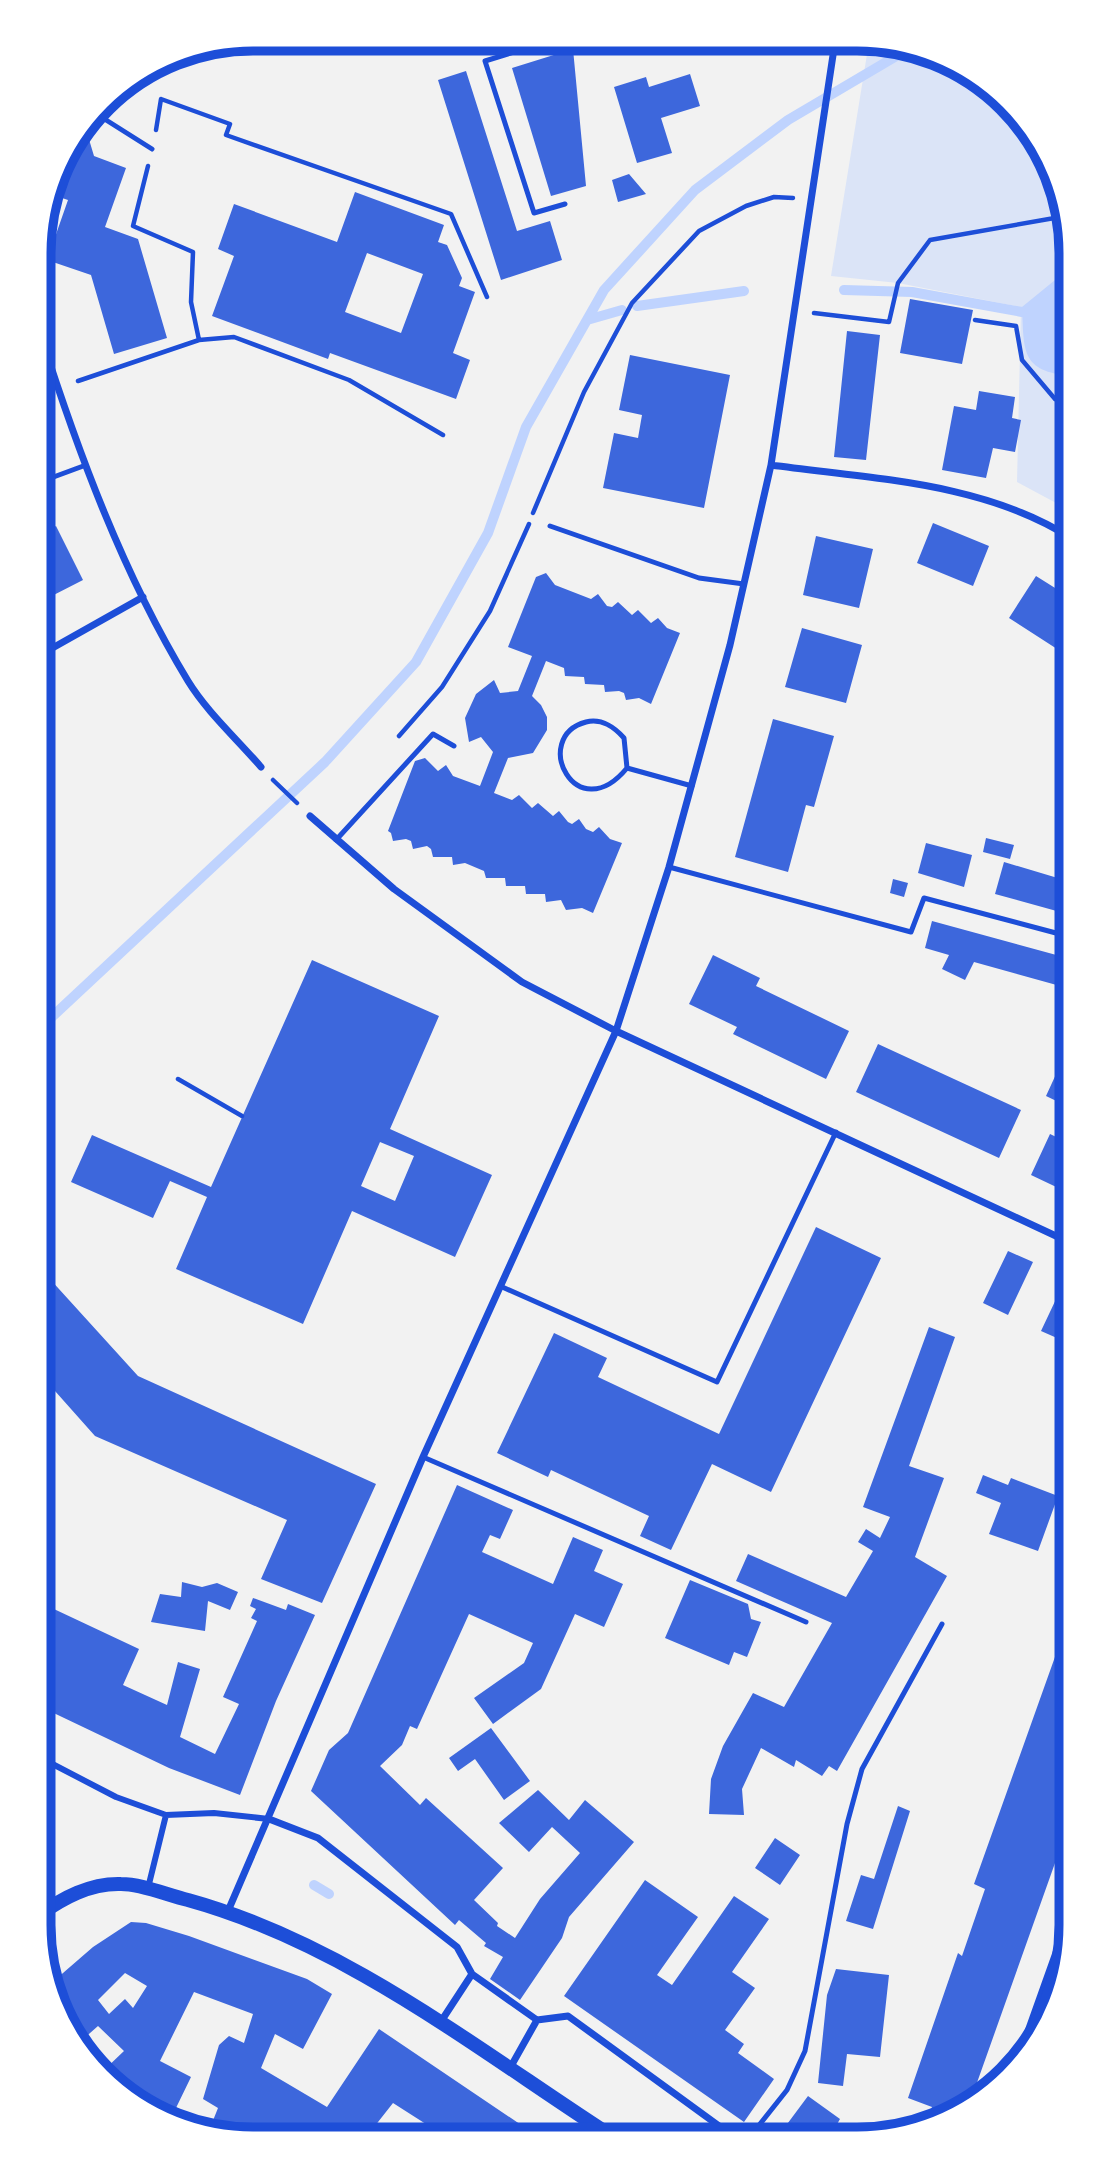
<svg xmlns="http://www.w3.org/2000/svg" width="1110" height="2178" font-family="'Times New Roman',serif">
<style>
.green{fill:#dbe4f7}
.water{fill:#bfd3fe}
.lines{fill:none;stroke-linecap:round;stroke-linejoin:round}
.stream{stroke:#bfd3fe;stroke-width:10}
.building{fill:#3d67dc;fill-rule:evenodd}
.path{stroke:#1d4ed8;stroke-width:4.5}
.service{stroke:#1d4ed8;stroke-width:5}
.pedestrian{stroke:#1d4ed8;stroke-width:6}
.minor{stroke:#1d4ed8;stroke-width:7}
.tertiary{stroke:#1d4ed8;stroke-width:12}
.secondary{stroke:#1d4ed8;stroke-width:14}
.rim{fill:none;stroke:#1d4ed8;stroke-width:9}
</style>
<rect width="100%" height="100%" fill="#f2f2f2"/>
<path class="green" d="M869,42l30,1 99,48 62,93 11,68v259l-54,-29 4,-175 -123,-24 -67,-7z"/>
<path class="water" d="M1071,267v109c-50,-5 -47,-24 -49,-69z"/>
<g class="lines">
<path class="stream" d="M844,290l68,2 110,20
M637,306l107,-15
M587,320l35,-10
M39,1029l286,-267 91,-100 72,-129 38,-106 78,-137 91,-100 93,-70 122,-72
M314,1885l15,9"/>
</g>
<path class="building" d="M441,40h22l-20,7z
M573,49l13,137 -35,10 -39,-128z
M466,71l51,160 33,-10 12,39 -61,20 -63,-200z
M690,74l10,32 -39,12 11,35 -35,10 -23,-76 32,-10 3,10z
M85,126l9,30 32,12 -21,59 33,12 29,99 -53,16 -23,-79 -44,-15 21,-60 -18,-6 11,-37z
M629,174l17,20 -28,8 -6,-22z
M355,192l89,33 -6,17 9,3 15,33 -3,8 16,6 -22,61 17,7 -14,39 -126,-46 -2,6 -116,-43 22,-60 -16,-7 16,-45 103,38zM367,253l56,21 -22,59 -56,-21z
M910,299l63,11 -11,54 -62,-11z
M847,331l33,4 -14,125 -32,-3z
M630,355l100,20 -26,133 -101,-20 11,-55 24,5 4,-23 -23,-5z
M979,391l36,6 -3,21 9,2 -6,32 -22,-4 -7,30 -44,-8 12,-64 22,4z
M933,523l56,23 -16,40 -56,-23z
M56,526l27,54 -43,22v-68z
M816,536l57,13 -14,59 -56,-13z
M546,573l9,12 36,14 7,-5 9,12 5,1 6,-5 14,13 6,-5 13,13 7,-5 9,10 13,5 -29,71 -12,-6 -13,2 -2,-7 -5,-2 -14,1 -1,-7 -19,-1 -1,-7 -19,-1 -1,-8 -18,-7 -14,35 9,9 6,12v13l-14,23 -25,5 -14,35 18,7 7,-5 13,13 6,-5 15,13 6,-5 9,11 4,2 7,-5 7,10 7,3 6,-5 11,12 12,4 -29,70 -11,-5 -16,2 -5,-10 -15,2 -1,-8h-19l-1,-8h-19l-1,-8h-19l-2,-7 -19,-8 -12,2 -1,-8h-19l-2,-8 -4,-3 -14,3 -2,-8 -5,-2 -13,2 -2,-8 -3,-2 27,-70 10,-3 13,13 8,-6 7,11 27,10 13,-34 -12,-15 -12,5 -4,-24 11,-24 18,-14 6,13 18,-2 14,-35 -24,-9 28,-70z
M1036,576l35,22v60l-62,-40z
M802,628l60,17 -16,58 -61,-16z
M773,719l61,17 -20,71 -8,-2 -18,67 -53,-15z
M986,838l28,7 -4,14 -27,-7z
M926,843l46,12 -8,32 -46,-14z
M1004,862l67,20v33l-76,-21z
M893,879l15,4 -4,14 -14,-4z
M932,921l139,38v30l-97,-27 -9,18 -23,-11 7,-14 -24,-7z
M713,955l47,23 -4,8 93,45 -23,48 -93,-45 4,-7 -48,-23z
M312,960l127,56 -49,113 102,46 -37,82 -103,-46 -49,113 -127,-55 31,-72 -37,-16 -17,37 -82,-36 21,-47 119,52zM380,1142l34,14 -19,45 -34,-15z
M878,1044l143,66 -22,48 -143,-66z
M1063,1059l8,3v46l-25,-12z
M1050,1134l21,10v50l-40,-19z
M816,1227l65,31 -110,234 -59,-28 -41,86 -31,-14 9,-20 -98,-46 -3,7 -51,-24 57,-120 53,25 -9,19 121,57z
M1008,1251l25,11 -25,53 -25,-12z
M39,1267l99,109 238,108 -54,119 -61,-24 26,-59 -192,-84 -56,-63z
M1066,1278l5,2v51l-5,11 -25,-11z
M929,1327l26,10 -46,129 35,12 -29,79 32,19 -110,195 -8,-5 -7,10 -26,-16 -2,7 -33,-19 -19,41 2,26 -35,-1 2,-35 12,-33 30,-53 31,14 48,-84 -96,-42 12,-27 98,43 27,-46 -15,-9 8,-13 14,9 10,-21 -27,-10z
M983,1475l25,10 3,-7 47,18 -20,55 -49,-17 12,-31 -25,-10z
M457,1485l56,25 -13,29 -10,-4 -8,17 71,32 20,-47 30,13 -9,21 29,13 -19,43 -29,-13 -34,75 -48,35 -19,-26 50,-35 9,-20 -64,-29 -52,115 -7,-3 -8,19 -22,21 40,39 6,-7 77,70 -29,32 24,23 -1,3 18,12 25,-39 40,-46 -28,-26 -23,25 -30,-29 39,-33 31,30 16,-20 49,42 -65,75 -7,21 -42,62 -30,-21 13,-22 -19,-11 2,-3 -27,-23 -4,5 -144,-134 18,-41 19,-17z
M1063,1559l8,3v27l-16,-6z
M690,1580l58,24 3,15 10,3 -14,35 -13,-5 -5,13 -64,-27z
M182,1582l20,5 15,-4 21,9 -8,18 -22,-9 -3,30 -54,-9 9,-28 21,3z
M253,1598l33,12 2,-6 27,11 -39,86 -36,94 -71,-27 -130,-62v-104l100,47 -16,36 44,20 11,-43 22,7 -20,68 35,17 24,-50 -16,-7 34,-76 -6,-3 5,-9 -6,-3z
M1071,1612v206l-103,290 -44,21 8,-22 -24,-9 50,-145 4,3 23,-67 -11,-5z
M491,1728l39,53 -26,19 -29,-41 -17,12 -9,-13z
M898,1806l12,5 -37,118 -27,-8 15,-46 13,4z
M775,1838l25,17 -20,30 -25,-17z
M645,1880l53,37 -41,58 15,10 62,-89 35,23 -37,53 23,16 -30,42 19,14 -6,9 36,26 -30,43 -180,-126z
M131,1922l15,1 43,13 118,43 25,15 -29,55 -28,-15 -14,34 66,39 52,-78 163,110 -122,-1 9,-12 -36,-23 -26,33 2,2h-145l-16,-5 10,-25 -15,-9 16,-54 10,-9 15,7 9,-29 -59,-22 -34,69 31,16 -16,33 20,11 -3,7 -34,-10 -12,-8 7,-9 -47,-22 -4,-7 22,-21 -26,-25 -17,15 -31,-47 -2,-8 45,-39zM125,1973l22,13 -14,22 -8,-9 -16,15 -11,-14z
M836,1969l53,6 -9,82 -33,-3 -4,32 -25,-3 9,-88z
M808,2096l32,23 -4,7 19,13h-79z"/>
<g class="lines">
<path class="path" d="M156,130l5,-31 69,25 -4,11 225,79 36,83
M148,166l-15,60 60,26 -2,50 8,38
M814,313l75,9 9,-39 32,-43 136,-24
M975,320l41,6 6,34 33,39 16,5
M78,381l121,-41 35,-3 115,43 94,55
M533,513l51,-121 48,-89 67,-72 47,-25 28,-9 19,1
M399,736l43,-49 48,-76 39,-87
M273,780l24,23
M178,1079l64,37"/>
<path class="service" d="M553,40l-68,21 49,152 31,-9
M95,113l57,36
M40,482l46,-17
M550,526l149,52 45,6
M627,768c-51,62 -97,-31 -41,-46 16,-4 28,5 38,16l3,30 65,18
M336,840l97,-106 21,12
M669,867l242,65 13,-34 147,39
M500,1286l217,96 119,-250
M423,1457l383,165
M748,2139l39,-49 18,-39 42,-227 15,-55 80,-145"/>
<path class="pedestrian" d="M39,1757l77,40 50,18 48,-2 55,6
M148,1888l18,-73"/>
<path class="minor" d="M40,333c38,119 83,241 148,348 19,31 49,58 73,86
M771,465c102,14 212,17 300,73
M40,655l103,-58
M310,816l84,73 128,93 94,49 455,212
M269,1819l49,19 139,109 15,27 65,46 31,-4 169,123
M228,1911l195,-454 193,-426 53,-164 61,-222 41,-180 64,-423
M440,2023l32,-49
M510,2068l27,-48"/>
<path class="tertiary" d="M1019,2064l52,-146"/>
<path class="secondary" d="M39,1915c24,-17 51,-32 82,-31 21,0 46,11 67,16 159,44 291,151 428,239"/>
</g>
<path d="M0 0H1110V2178H0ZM253 51H857A202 202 0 0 1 1059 253V1925A202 202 0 0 1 857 2127H253A202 202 0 0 1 51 1925V253A202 202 0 0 1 253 51Z" fill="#fff" fill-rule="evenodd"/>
<path class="rim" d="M253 51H857A202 202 0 0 1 1059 253V1925A202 202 0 0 1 857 2127H253A202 202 0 0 1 51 1925V253A202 202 0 0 1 253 51Z"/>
</svg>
